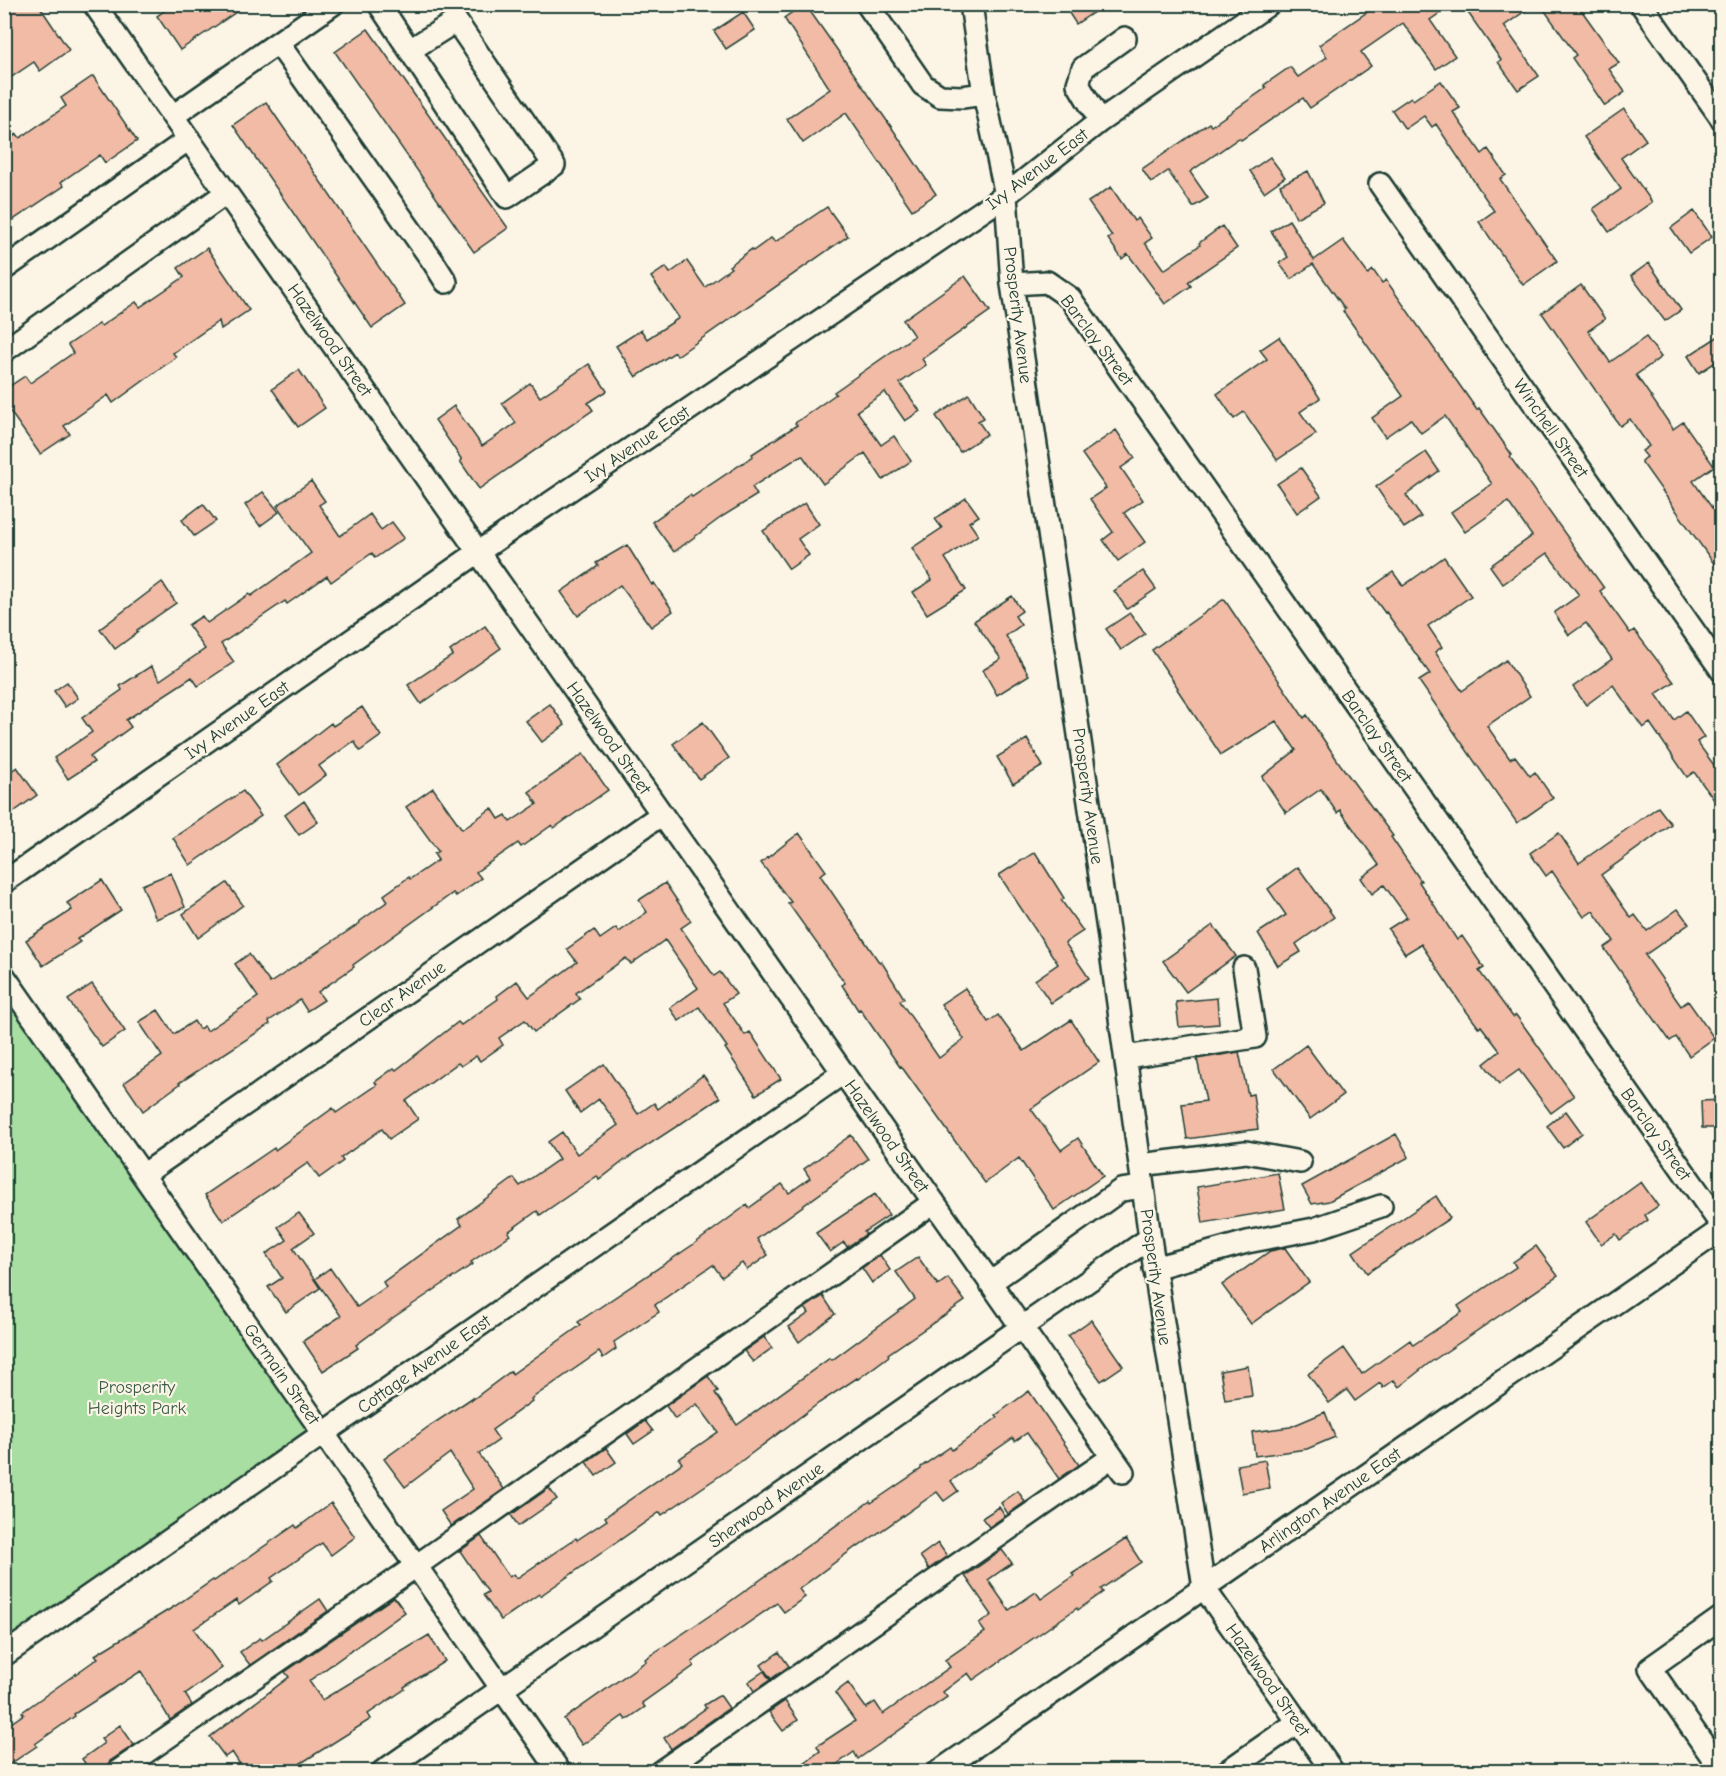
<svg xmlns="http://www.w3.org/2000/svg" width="1726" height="1776" font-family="'Comic Neue',sans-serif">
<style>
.green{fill:#a8dea1;stroke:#648e6a;stroke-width:1.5}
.building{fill:#f1bba5;stroke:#1f3d34;stroke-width:1.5}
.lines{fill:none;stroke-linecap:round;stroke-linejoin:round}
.minor-casing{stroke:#1f3d34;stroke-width:26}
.minor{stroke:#fcf5e5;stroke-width:21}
.labels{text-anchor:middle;stroke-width:4.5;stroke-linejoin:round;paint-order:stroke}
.street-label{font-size:18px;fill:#1f3d34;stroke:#fcf5e5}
.park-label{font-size:18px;fill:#3a5d4a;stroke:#fcf5e5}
</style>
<rect width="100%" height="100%" fill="#fcf5e5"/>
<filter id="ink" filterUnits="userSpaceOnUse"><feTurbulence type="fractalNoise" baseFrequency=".0167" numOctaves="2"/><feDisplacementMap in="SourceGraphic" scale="12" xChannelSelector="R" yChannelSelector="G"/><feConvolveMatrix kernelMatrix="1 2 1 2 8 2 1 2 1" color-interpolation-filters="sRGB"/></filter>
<g filter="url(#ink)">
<path class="green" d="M5,976l319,457 -319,212z"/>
<path class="building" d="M4,4h34l31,46 -29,21 -6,-9 -30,20z
M174,4h74l-68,46 -23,-34z
M804,4h1l87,124 44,66 -24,16 -66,-97 -43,30 -16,-24 43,-30 -46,-71z
M1063,4h43l-30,20z
M1379,4h74l-23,16 25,36 -19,13 -33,-46 -42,29 10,14 -61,42 -7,-10 -62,42 -2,-2 -49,34 18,26 -15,9 -25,-36 -17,12 -9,-14 67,-46 2,3 55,-38 -2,-3 26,-18 8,10 29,-20 -8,-12z
M1462,4h73l-31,22 35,50 -21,14 -20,-28 3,-2z
M1554,4h23l42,59 -10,6 16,23 -20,14 -33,-48 4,-3 -31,-44z
M743,12l12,18 -29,19 -12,-18z
M368,29l140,199 -34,24 -139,-200z
M93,76l44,65 -32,22 -5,-8 -39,27 3,4 -60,40v-84l13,-8 3,4 46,-32 -5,-8z
M1441,81l19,27 -7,4 29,42 6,-5 18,26 -6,4 57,82 -34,24 -44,-63 15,-11 -58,-87 -4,3 -8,-11 -19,13 -13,-19 19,-13 2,3z
M266,102l139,203 -33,23 -139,-203z
M1624,109l22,31 -25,18 31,44 -43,30 -16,-23 28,-20 -37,-52z
M1270,157l15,20 -21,15 -14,-21z
M1308,171l16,32 -28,15 -16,-33z
M1111,187l23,34 4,-3 14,20 -7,5 19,27 36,-25 -1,-2 23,-17 15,22 -49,34 3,4 -26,18 -37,-50 -6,5 -14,-20 4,-3 -24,-34z
M827,207l21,29 -171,120 -2,-4 -39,25 -20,-31 25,-16 6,9 32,-21 -28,-41 15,-10 4,6 17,-12 18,26 26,-19 -2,-2 23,-17 1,2 18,-13 4,4z
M1694,211l18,26 -23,16 -18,-25z
M1289,220l25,40 29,-20 25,34 5,-4 9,13 4,-3 91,130 2,-2 33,47 -2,2 94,131 -4,3 30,42 4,-3 40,52 -18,12 18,26 12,-9 18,26 -7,5 25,34v35l-28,-39 -7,5 -37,-54 -7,5 -30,-43 -27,20 -13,-18 39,-28 -26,-36 -17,12 -15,-22 25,-18 -32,-42 -44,31 -13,-18 42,-30 -24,-34 -43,30 -14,-20 41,-28 -47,-68 -24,17 -10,-14 -26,18 -13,-19 31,-22 -60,-85 2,-2 -32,-45 -22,15 -12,-16 9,-6 -17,-26z
M207,248l42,62 -28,19 -2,-8 -46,32 3,4 -63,46 -5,-8 -44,31 6,8 -30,20 -36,-51v-13l21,-14 5,7 43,-30 -5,-8 31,-21 2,2 35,-24 4,5 44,-30 -6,-9z
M1649,263l32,47 -16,11 -34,-45z
M965,276l25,35 -68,48 4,6 -26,18 20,28 -15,10 -20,-29 -28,19 24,34 13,-9 17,25 -28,19 -18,-27 -42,31 -21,-29 -50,32 5,8 -34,21 -49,36 -22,-30 38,-27 2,2 61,-41 -1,-2 45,-29 -2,-2 41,-29 -2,-2 80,-56 -11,-16z
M1581,285l24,34 -17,12 22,31 36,-25 15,20 -25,18 37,54 10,-7 31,44 -21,15 29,41v53l-81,-114 6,-4 -5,-6 7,-5 -19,-27 -10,7 -78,-113z
M1722,334v24l-23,15 -11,-17z
M1279,337l41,61 -20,14 16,22 -39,26 -33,-48 -10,7 -17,-25 50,-35 -7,-9z
M589,364l18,27 -19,12 5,7 -114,79 -19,-28 2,-1 -27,-40 19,-14 28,40 34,-23 -14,-20 28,-20 10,14z
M299,370l26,38 -27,19 -26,-38z
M969,394l15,24 -6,3 9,13 -27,18 -24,-36z
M1116,430l19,28 -14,10 22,32 -19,13 21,29 -27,19 -15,-21 10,-8 -23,-33 16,-11 -24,-34z
M1426,452l13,19 -33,24 15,22 -17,11 -28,-41z
M1301,468l20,28 -24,17 -20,-29z
M311,481l14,20 -6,4 21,31 30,-22 11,16 11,-8 12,16 -29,20 -3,-5 -41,29 -4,-6 -40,28 -2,-3 -64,43 13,18 -36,24 -6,-9 -66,43 5,7 -41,30 4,5 -26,17 -14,-21 38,-26 -10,-14 40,-28 -2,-4 31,-20 9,14 45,-31 -17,-24 14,-9 5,7 42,-29 2,2 60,-43 -34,-47z
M263,492l16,20 -19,14 -15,-21z
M966,498l13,18 -10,6 9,13 -33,23 21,32 -39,24 -14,-22 19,-12 -20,-32 30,-20 -7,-9z
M805,503l14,21 -21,15 11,16 -20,14 -26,-38z
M203,504l13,17 -22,15 -12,-16z
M627,545l25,40 2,-2 19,28 -22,16 -31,-42 -42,31 -17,-24 37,-26 -2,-3z
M1444,557l27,39 -43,30 14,21 -7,5 27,39 44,-31 24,36 -43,30 23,33 5,-3 15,20 5,-4 18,26 -36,25 -98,-142 11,-7 -44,-62 -1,1 -17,-23 25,-18 10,14z
M1143,571l13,18 -29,20 -13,-18z
M162,582l14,21 -39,27 1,2 -23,17 -15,-20z
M1012,596l10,15 -7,5 6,9 -15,11 23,39 -32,20 -14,-25 18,-11 -27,-38z
M1224,599l80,119 3,-3 33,49 53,72 -2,1 30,44 -2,1 38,58 5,-4 22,32 -5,3 34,46 3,-2 58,81 -23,17 -32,-43 -20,14 -15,-20 16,-13 -19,-25 -2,2 -18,-24 -40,-60 -16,10 -17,-25 19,-12 -23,-32 -12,9 -11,-16 18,-13 -39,-55 -3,3 -16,-24 -35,24 -24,-36 34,-27 -20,-29 -55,34 -44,-66 1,-1 -26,-38z
M1130,613l15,21 -24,16 -15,-21z
M485,626l16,22 -80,56 -13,-19 45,-30 -3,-4z
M67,682l11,16 -13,9 -11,-16z
M550,704l15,21 -23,17 -16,-21z
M362,707l19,29 -21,15 -6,-10 -35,25 7,9 -27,20 -22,-30 54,-42 2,3z
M703,722l26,36 -30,21 -26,-35z
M1027,739l16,27 -30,18 -16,-27z
M583,754l25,36 -54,38 -2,-3 -31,22 -3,-4 -42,29 5,6 -25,18 -3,-3 -100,72 1,2 -36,25 6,8 -17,11 -7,-11 -31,21 1,3 -91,59 1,1 -37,27 -19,-28 38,-27 -23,-34 19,-12 16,24 20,-13 5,8 5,-3 3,5 51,-34 -23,-33 14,-10 21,29 90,-60 -1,-1 29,-21 -4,-6 25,-18 1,2 28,-19 -4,-6 4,-3 -32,-44 27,-19 29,41 30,-21 7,11 7,-4 4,7 27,-18 -8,-12z
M17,767l20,28 -33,24v-43z
M243,791l18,25 -71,49 -17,-27z
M304,801l14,21 -19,13 -14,-20z
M1658,807l13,17 -70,51 30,43 4,-3 12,16 31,-22 11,15 -44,31 36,51 7,-5 26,37 -25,18 -13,-19 -6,4 -66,-93 10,-7 -21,-30 -9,6 -32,-46 -6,5 -16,-23 29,-20 20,30z
M799,833l27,38 -6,4 59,87 2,-1 23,37 -4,3 39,57 25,-19 -23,-35 24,-16 23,34 10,-7 26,36 47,-31 28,42 -68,47 30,41 17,-12 25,38 -49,34 -35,-52 -34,25 -84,-117 -1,1 -40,-58 -2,1 -16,-25 3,-2 -57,-80 3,-1 -30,-39z
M1035,852l29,46 -3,2 22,31 -18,12 24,35 -38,25 -16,-23 23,-16 -59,-89z
M1298,867l36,50 -38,27 5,8 -23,14 -20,-33 28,-18 -18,-26z
M171,873l14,34 -29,12 -14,-34z
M102,880l19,30 -44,29 3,3 -37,24 -17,-26 46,-30 -5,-7z
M227,883l16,22 -45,33 -15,-24z
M665,883l26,38 -10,7 33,48 6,-4 16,22 -13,9 22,32 5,-3 31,47 -25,16 -31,-47 2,-1 -28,-40 -20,14 -9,-13 28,-20 -33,-48 -34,24 -5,-6 -50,35 4,6 -46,33 -9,-12 -26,18 4,7 -23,16 -4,-5 -15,10 -3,-3 -52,38 12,18 -29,20 -7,-10 -41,29 2,3 -24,17 -11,-15 -85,58 -18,-26 69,-47 1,2 58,-42 3,5 41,-28 -2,-3 19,-14 2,2 62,-48 3,3 37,-26 -1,-3 20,-15 12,16 48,-35 -10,-13 27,-19 6,9 16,-11 3,4 28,-20 -8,-12z
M1213,925l23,31 -50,36 -23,-31z
M92,984l33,47 -23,16 -34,-47z
M1217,998l2,26 -40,3 -3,-25z
M1306,1045l37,50 -33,24 -36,-50z
M1239,1052l9,43 5,-1 5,35 -71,10 -5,-35 24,-3 -9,-42z
M604,1064l34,50 16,-11 4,6 45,-34 17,23 -95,62 -26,20 -2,-4 -57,39 -3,-4 -29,21 2,3 -39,27 2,2 -79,53 -38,28 2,3 -35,23 -20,-30 38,-25 -26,-37 15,-11 27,39 29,-20 -3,-5 79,-57 -4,-6 56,-41 6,8 39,-27 -11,-17 14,-10 15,22 41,-29 -19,-26 -19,14 -15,-22z
M1722,1100v28h-20l-1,-27z
M1566,1111l16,22 -19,15 -16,-22z
M1396,1134l13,23 -80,44 -17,3 -10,-18z
M851,1135l17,24 -111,80 11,16 -21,15 -5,-7 -20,14 -9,-12 -58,40 4,7 -45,30 2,7 -13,9 -4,-6 -68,47 1,2 -40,29 7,10 -20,14 25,35 -53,37 -10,-15 32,-22 -23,-36 -45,34 -21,-28 44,-32 44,-29v2l39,-29 1,3 69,-49 -3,-3 116,-78 53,-39 2,3 33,-24 7,9 21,-15 -6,-9z
M1278,1173l7,36 -82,14 -6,-36z
M1641,1182l17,24 -13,9 3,5 -28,20 -4,-6 -15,10 -15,-22z
M875,1194l14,21 -25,17 2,2 -19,13 -3,-5 -14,10 -14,-19z
M1436,1196l14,22 -83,55 -14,-21z
M299,1213l15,20 -21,15 27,40 -34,24 -18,-25 14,-9 -16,-24 21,-14 -9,-13z
M1536,1246l22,30 -130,88 -29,23 -5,-7 -11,8 -3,-5 -25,18 -8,-11 -18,13 -21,-29 36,-26 18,26 48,-34 3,5 49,-33 -4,-6 58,-39 -3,-5z
M1285,1248l24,34 -58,42 -29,-39 48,-34z
M880,1255l10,15 -18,13 -10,-15z
M918,1257l20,28 10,-7 17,23 -77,53 1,2 -31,23 -1,-1 -38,25 -79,59 -78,53 -2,-3 -120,84 -1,-2 -38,26 -18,-25 5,-3 -28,-41 21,-15 28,41 5,-3 3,4 59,-40 1,2 30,-20 -2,-3 77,-54 -3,-4 39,-27 -21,-28 -22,15 -9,-13 42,-30 10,15 -3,2 22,32 93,-67 2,2 83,-61 -19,-27z
M823,1296l12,18 -36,28 -10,-15 20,-14 -4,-5z
M1091,1320l32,46 -22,15 -33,-45z
M764,1337l8,11 -19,14 -9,-11z
M1248,1366l4,30 -27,4 -5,-29z
M1029,1391l50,74 -20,14 -32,-46 -12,8 -2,-3 -62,43 7,10 -14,10 -7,-9 -79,55 -1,-1 -58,43 6,8 -21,15 -7,-9 -85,59 2,4 -52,37 3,4 -19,13 -3,-4 -41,29 -18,-26 82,-58 -1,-2 76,-51 149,-107 1,2 50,-34v-2l29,-20 2,3 46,-33 -2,-2z
M1325,1412l10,25 -28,12 -52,7 -3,-24 38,-5z
M645,1421l8,10 -19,13 -7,-10z
M606,1448l10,14 -20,14 -10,-14z
M1265,1460l5,28 -28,5 -5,-28z
M549,1488l8,11 -39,27 -7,-11z
M1018,1491l7,11 -17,12 -7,-11z
M331,1503l24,34 -24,18 -9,-12 -51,35 2,3 -34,24 -3,-5 -42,29 28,39 -37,26 7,11 -22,15 -29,-49 -67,43 1,2 -40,28 2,2 -33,22v-40l20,-14 -2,-2 76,-54 -3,-3 80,-49 38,-26 1,1 81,-56 2,3z
M999,1507l6,9 -16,11 -7,-9z
M1126,1539l15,23 -40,27 2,3 -25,18 -1,-2 -104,72 -5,-7 -25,19 4,5 -89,62 -4,-7 -28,20h-34l28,-21 -3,-5 38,-25 -20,-28 13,-10 18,25 9,-6 8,12 67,-47 -5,-7 40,-28 -6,-8 13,-9 -27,-39 37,-26 10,13 -24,17 21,30 27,-18 5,7 33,-23 -2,-2z
M938,1543l9,13 -18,13 -9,-13z
M394,1597l11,15 -96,69 13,19 107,-65 16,26 -41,26 1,2 -37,25 3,5 -84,53h-42l-13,-20 -7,5 -15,-20 79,-60 -4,-5z
M320,1599l8,12 -78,54 -10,-13 20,-14 2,2z
M779,1652l10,14 -18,13 -10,-14z
M764,1671l6,9 -16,11 -6,-9z
M720,1695l9,13 -58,41 -7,-11 42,-30 -2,-3z
M785,1701l13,19 -15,11 -14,-19z
M120,1725l14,20 -24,16 -6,11h-13l-9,-13 22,-16 -3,-4z"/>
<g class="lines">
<g class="minor-casing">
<path id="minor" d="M94,4l1029,1468
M379,4l128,193 47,-32 -98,-144 -46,29
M867,4l56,81 17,11 22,1 22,-3
M971,4l13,90 22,101 6,89 96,646 42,308 54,350 129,184
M1641,4l81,115
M278,43l156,220 12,19
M173,116l160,-112
M1100,121l-22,-37 5,-16 42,-30
M1380,184l342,487
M4,269l185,-130
M1012,284l35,-2 23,16 652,928
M4,351l222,-158
M4,882l496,-345 506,-342 94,-74 169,-117
M4,976l556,796
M1126,1057l129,-20 -11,-69
M1140,1165l106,-13 54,10
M143,1175l519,-361
M1154,1268l93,-26 67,-13 67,-23
M990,1283l131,-93 22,-3
M1722,1617l-72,51 72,103
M4,1655l839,-582
M117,1772l299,-206 518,-364
M382,1772l768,-534
M660,1772l452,-315
M938,1772l784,-543
M1226,1772l72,-50"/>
</g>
<use href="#minor" class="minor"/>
</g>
</g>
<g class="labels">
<g class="street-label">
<text transform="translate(1037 169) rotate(-37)" y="6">Ivy Avenue East</text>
<text transform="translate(1018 315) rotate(83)" y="6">Prosperity Avenue</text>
<text transform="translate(330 340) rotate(55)" y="6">Hazelwood Street</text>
<text transform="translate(1097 340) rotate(53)" y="6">Barclay Street</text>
<text transform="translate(1551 428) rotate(55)" y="6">Winchell Street</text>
<text transform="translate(637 444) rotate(-34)" y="6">Ivy Avenue East</text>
<text transform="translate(237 720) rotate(-35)" y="6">Ivy Avenue East</text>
<text transform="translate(1377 736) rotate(55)" y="6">Barclay Street</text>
<text transform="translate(609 738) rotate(55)" y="6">Hazelwood Street</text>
<text transform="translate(1088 796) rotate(82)" y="6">Prosperity Avenue</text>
<text transform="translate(402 994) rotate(-35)" y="6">Clear Avenue</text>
<text transform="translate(1656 1134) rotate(55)" y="6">Barclay Street</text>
<text transform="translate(887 1136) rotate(55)" y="6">Hazelwood Street</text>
<text transform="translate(1156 1277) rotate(82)" y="6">Prosperity Avenue</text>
<text transform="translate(424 1364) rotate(-35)" y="6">Cottage Avenue East</text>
<text transform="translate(282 1374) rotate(55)" y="6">Germain Street</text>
<text transform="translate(1330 1500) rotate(-35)" y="6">Arlington Avenue East</text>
<text transform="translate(766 1505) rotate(-35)" y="6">Sherwood Avenue</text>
<text transform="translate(1268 1680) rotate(55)" y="6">Hazelwood Street</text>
</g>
<g class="park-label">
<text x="137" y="1393">Prosperity<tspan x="137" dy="21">Heights Park</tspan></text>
</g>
</g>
<rect width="1726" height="1776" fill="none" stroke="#fcf5e5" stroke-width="24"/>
<rect x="12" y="12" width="1702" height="1752" fill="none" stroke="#1f3d34" stroke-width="2" filter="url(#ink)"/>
</svg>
